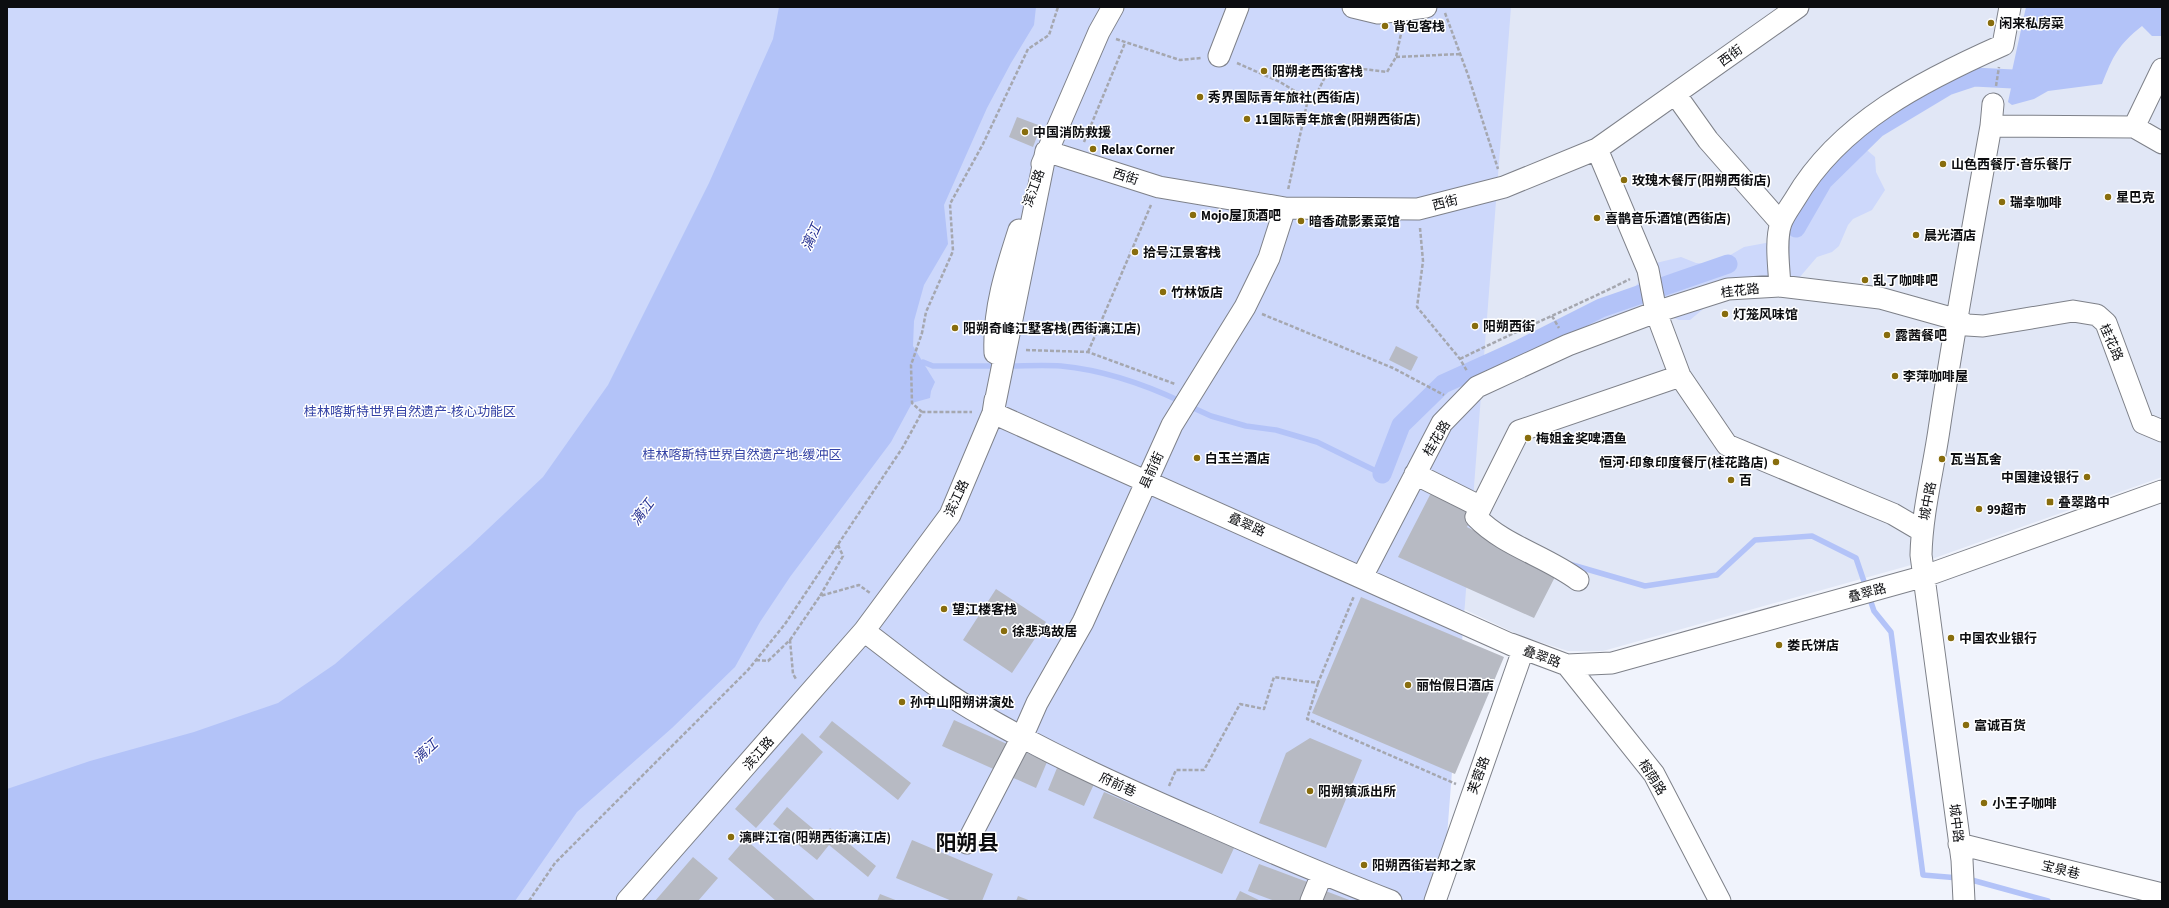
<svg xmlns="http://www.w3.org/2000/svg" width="2169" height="908" font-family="'Source Sans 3','Noto Sans SC',sans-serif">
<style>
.built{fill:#e1e7f6}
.green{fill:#cdd8fb}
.water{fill:#b3c3f8}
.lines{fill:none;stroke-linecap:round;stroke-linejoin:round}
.stream{stroke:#b3c3f8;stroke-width:5.5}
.canal{stroke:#b3c3f8;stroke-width:19}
.building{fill:#b7bac3}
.minor-casing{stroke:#7e8189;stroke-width:23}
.path{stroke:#a5a7af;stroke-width:2.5;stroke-dasharray:4 2;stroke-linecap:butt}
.minor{stroke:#fff;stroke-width:21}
.poi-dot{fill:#886d0d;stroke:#fff;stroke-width:1.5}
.labels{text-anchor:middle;stroke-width:3;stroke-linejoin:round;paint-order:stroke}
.poi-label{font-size:13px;font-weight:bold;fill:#0c0d10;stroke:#fff;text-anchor:start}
.street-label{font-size:13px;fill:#0c0d10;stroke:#fff}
.park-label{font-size:13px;fill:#3442a5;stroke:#fff}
.water-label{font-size:14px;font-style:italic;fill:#263091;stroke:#fff}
.town-label{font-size:21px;font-weight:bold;fill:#0c0d10;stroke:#fff}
</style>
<rect width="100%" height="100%" fill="#f0f3fc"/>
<path class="built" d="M1108,7h34l-8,12 -5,21 29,12h13l16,-45h975v418l-12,-5 -41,-102 -13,-8 -18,-6 -102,16 -9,-1 -6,-5 38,-211h-11l-14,86 -28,129 18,12 109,-12h10l13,4 7,13 34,90 25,11v41l-233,83 -326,91h-35l-47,-15 -179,-84 -355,-147 6,-102 -3,-30 44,-123 54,-121 15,-9z"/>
<path class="green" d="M7,7h1504l-69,894h-1435z
M1850,145l18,6 7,6 1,15 9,18 -13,20 -19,9 -5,6 -9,21 -7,6 -15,5 -18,21 -91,27 -18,15h-11l-32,-11 -149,57 1,-3 93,-45 40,-28 24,-27 25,-6 15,6 12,1 19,-7 17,-10 27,-5 40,-51z"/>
<path class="water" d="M779,7h257l-2,18 -23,38 -24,45 -43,97 4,39 -24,41 -10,36 -1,25 22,36 -4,9 -1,7 -18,5 -21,39 -101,135 -30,45 -25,45 -63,61 -95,84 -62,89h-508v-112l83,-28 104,-29 84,-29 57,-39 135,-118 73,-69 65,-92 101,-202 64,-144z
M2026,7h136v29h-10l-10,-10c-24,19 -29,30 -40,58l-54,7 -14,8 -22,6 -4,-3 5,-23 -1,-8z"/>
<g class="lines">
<path class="stream" d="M923,362l10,4h65
M1006,366c18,0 37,-1 55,0 42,4 83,18 121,36
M1189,406l22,10 35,10 30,4 41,12 65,32
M1569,564l76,22 72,-11 38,-35 57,-4 44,22 18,53 17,21 32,243 36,3
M1968,879l80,22"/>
<path class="canal" d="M1796,228l27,-47 54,-53 70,-42 27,-9 39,2
M1382,474l19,-49 42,-41 75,-34 83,-42 127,-44"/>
</g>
<path class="building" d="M1017,117l24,9 -8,21 -24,-10z
M1396,346l22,11 -7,14 -22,-11z
M1432,491l42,22 -7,14 90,46 -23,45 -136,-61z
M996,589l50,33 -34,51 -49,-33z
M1361,597l143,60 -49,117 -143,-61z
M954,720l93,42 -11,26 -94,-42z
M832,721l79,62 -13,17 -79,-63z
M802,733l21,19 -67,76 -21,-19z
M1310,738l52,22 -36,88 -67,-25 27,-70z
M1057,768l37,16 -10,22 -36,-16z
M1104,792l130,56 -12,26 -129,-56z
M787,807l36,30 7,-9 46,38 -8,11 -39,-32 -12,15 -44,-36z
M745,839l71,62h-40l-48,-42z
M912,840l81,34 -11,27h-30l-56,-23z
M693,857l25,21 -20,23h-43z
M1259,864l51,19 -7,18h-28l-27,-10z
M1323,890l29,11h-33z
M1240,891l21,10h-26z
M880,894l18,7h-21z
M1018,896l13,5h-15z"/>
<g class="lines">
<g class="minor-casing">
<path id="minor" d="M1353,7l25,6 48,-6
M1219,56l19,-49
M1676,95l32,45 73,83
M1991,126l143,1 28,16
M2134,127l28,-58
M1597,149l51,121 8,42 24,64 47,69 166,69 29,17
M1042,164l57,-132 14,-25
M1780,286c-1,-18 -5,-46 1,-63 3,-8 9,-16 14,-24 45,-77 129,-119 208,-154l7,-38
M995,353c-2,-43 11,-83 24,-123
M1415,474l66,33 -5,10c28,29 70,39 102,63
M1481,507l38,-76 161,-55
M1363,575l79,-152 35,-36 91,-42 88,-33 72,-23 52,-3 100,12 75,21 12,6 16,1 90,-15 24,4 9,8 37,100 19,8
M864,631c39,29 76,61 118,84 72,42 149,76 225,109 61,27 122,53 184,77
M1511,644l56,21 45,-2 313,-87 237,-85
M1567,665l87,109 66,127
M967,843l55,-106 15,-34 46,-81 89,-197 73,-118 24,-49 16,-50
M1959,844l203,50
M627,901l237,-270 86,-116 43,-102 2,-13
M1311,901l11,-27
M1435,901l88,-251 -530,-237 53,-262 113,36 126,21 133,1 86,-22 93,-38 201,-142
M1964,901l-2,-41 -41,-305c1,-42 12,-84 18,-125 15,-102 34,-203 52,-304l2,-22"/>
</g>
<path class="path" d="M1445,13l23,62 30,94
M1116,39l64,21 21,-2
M1396,57l64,-3
M1237,63l43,19 28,17 -20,91
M1996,86l3,-19
M1308,99l10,-8 11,-22 17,-2 41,5 9,-15 6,-28
M1084,142l41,-99
M1420,228l3,33 -6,46 43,52 7,12
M1262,314l131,54 51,27
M1552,316l7,12
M1026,350l62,2 87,32
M1088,352l63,-147
M1460,359c56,-28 114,-52 170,-80
M922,412l-10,-9 -1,-38 11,-32 4,-21 27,-61 -3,-47 33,-60 45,-95 21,-14 9,-28
M838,545l5,11 -23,40 39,-11 11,8
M790,640l30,-44
M756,660l12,1 22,-21 3,34 3,5
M1318,683l-11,36 149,65
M1169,786l7,-16h28l36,-66 24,5 10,-32 44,6 36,-87
M529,901l26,-38 193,-193 37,-46 118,-177 19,-35h50"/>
<use href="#minor" class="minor"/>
</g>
<g class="poi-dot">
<circle cx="1991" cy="23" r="4"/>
<circle cx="1385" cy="26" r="4"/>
<circle cx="1264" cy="71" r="4"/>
<circle cx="1200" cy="97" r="4"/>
<circle cx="1247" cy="119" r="4"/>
<circle cx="1025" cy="132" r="4"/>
<circle cx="1093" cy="149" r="4"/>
<circle cx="1943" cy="164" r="4"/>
<circle cx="1624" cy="180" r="4"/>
<circle cx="2108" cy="197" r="4"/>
<circle cx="2002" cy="202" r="4"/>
<circle cx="1193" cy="215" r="4"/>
<circle cx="1597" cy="218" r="4"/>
<circle cx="1301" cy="221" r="4"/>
<circle cx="1916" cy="235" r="4"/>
<circle cx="1135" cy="252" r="4"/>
<circle cx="1865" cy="280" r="4"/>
<circle cx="1163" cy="292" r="4"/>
<circle cx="1725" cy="314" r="4"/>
<circle cx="1475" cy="326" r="4"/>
<circle cx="955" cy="328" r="4"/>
<circle cx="1887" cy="335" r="4"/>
<circle cx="1895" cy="376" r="4"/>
<circle cx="1528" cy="438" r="4"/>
<circle cx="1197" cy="458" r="4"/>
<circle cx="1942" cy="459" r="4"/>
<circle cx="1776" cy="462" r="4"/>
<circle cx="2087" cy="477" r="4"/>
<circle cx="1731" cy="480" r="4"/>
<rect x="2046" y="498" width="8" height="8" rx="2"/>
<circle cx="1979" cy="509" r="4"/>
<circle cx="944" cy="609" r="4"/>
<circle cx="1004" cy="631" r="4"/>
<circle cx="1951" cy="638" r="4"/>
<circle cx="1779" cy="645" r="4"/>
<circle cx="1408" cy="685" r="4"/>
<circle cx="902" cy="702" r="4"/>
<circle cx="1966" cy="725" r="4"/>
<circle cx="1310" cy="791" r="4"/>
<circle cx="1984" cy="803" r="4"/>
<circle cx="731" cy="837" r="4"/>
<circle cx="1364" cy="865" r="4"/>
</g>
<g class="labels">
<g class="poi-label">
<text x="1999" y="28">闲来私房菜</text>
<text x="1393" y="31">背包客栈</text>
<text x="1272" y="76">阳朔老西街客栈</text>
<text x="1208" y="102">秀界国际青年旅社(西街店)</text>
<text x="1255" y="124">11国际青年旅舍(阳朔西街店)</text>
<text x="1033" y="137">中国消防救援</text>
<text x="1101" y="154">Relax Corner</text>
<text x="1951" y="169">山色西餐厅·音乐餐厅</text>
<text x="1632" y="185">玫瑰木餐厅(阳朔西街店)</text>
<text x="2116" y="202">星巴克</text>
<text x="2010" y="207">瑞幸咖啡</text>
<text x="1201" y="220">Mojo屋顶酒吧</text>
<text x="1605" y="223">喜鹊音乐酒馆(西街店)</text>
<text x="1309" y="226">暗香疏影素菜馆</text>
<text x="1924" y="240">晨光酒店</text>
<text x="1143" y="257">拾号江景客栈</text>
<text x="1873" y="285">乱了咖啡吧</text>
<text x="1171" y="297">竹林饭店</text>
<text x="1733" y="319">灯笼风味馆</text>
<text x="1483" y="331">阳朔西街</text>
<text x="963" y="333">阳朔奇峰江墅客栈(西街漓江店)</text>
<text x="1895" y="340">露茜餐吧</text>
<text x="1903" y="381">李萍咖啡屋</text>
<text x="1536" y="443">梅姐金奖啤酒鱼</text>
<text x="1205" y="463">白玉兰酒店</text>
<text x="1950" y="464">瓦当瓦舍</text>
<text x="1768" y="467" text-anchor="end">恒河·印象印度餐厅(桂花路店)</text>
<text x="2079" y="482" text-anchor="end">中国建设银行</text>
<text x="1739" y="485">百</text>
<text x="2058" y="507">叠翠路中</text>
<text x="1987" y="514">99超市</text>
<text x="952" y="614">望江楼客栈</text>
<text x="1012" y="636">徐悲鸿故居</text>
<text x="1959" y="643">中国农业银行</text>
<text x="1787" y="650">娄氏饼店</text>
<text x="1416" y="690">丽怡假日酒店</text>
<text x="910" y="707">孙中山阳朔讲演处</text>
<text x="1974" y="730">富诚百货</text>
<text x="1318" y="796">阳朔镇派出所</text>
<text x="1992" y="808">小王子咖啡</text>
<text x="739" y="842">漓畔江宿(阳朔西街漓江店)</text>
<text x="1372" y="870">阳朔西街岩邦之家</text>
</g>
<g class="street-label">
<text transform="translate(1730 55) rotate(-36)" y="5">西街</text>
<text transform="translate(1126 176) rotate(17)" y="5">西街</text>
<text transform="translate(1033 188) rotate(-70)" y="5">滨江路</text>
<text transform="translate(1445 202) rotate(-14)" y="5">西街</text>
<text transform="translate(1740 290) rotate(-7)" y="5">桂花路</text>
<text transform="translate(2112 342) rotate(66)" y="5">桂花路</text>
<text transform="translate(1436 438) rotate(-59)" y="5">桂花路</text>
<text transform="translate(1151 470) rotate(-65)" y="5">县前街</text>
<text transform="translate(956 498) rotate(-65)" y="5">滨江路</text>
<text transform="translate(1927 501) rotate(-79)" y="5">城中路</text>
<text transform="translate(1247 524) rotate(24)" y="5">叠翠路</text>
<text transform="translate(1867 592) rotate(-15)" y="5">叠翠路</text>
<text transform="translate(1542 656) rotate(20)" y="5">叠翠路</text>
<text transform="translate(758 753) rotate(-49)" y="5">滨江路</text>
<text transform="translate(1478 775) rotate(-70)" y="5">芙蓉路</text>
<text transform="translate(1653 777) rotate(57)" y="5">榕荫路</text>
<text transform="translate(1118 784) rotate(25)" y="5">府前巷</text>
<text transform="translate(1957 823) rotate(83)" y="5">城中路</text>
<text transform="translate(2061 869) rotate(14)" y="5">宝泉巷</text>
</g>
<g class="park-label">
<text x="410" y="416">桂林喀斯特世界自然遗产-核心功能区</text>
<text x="742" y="459">桂林喀斯特世界自然遗产地-缓冲区</text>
</g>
<g class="water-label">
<text transform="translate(811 237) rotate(-66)" y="5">漓江</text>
<text transform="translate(642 512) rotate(-53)" y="5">漓江</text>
<text transform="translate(425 751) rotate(-42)" y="5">漓江</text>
</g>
<g class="town-label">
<text x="967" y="850">阳朔县</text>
</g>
</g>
<rect width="2169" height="908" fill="none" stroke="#0c0d10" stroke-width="16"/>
</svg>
